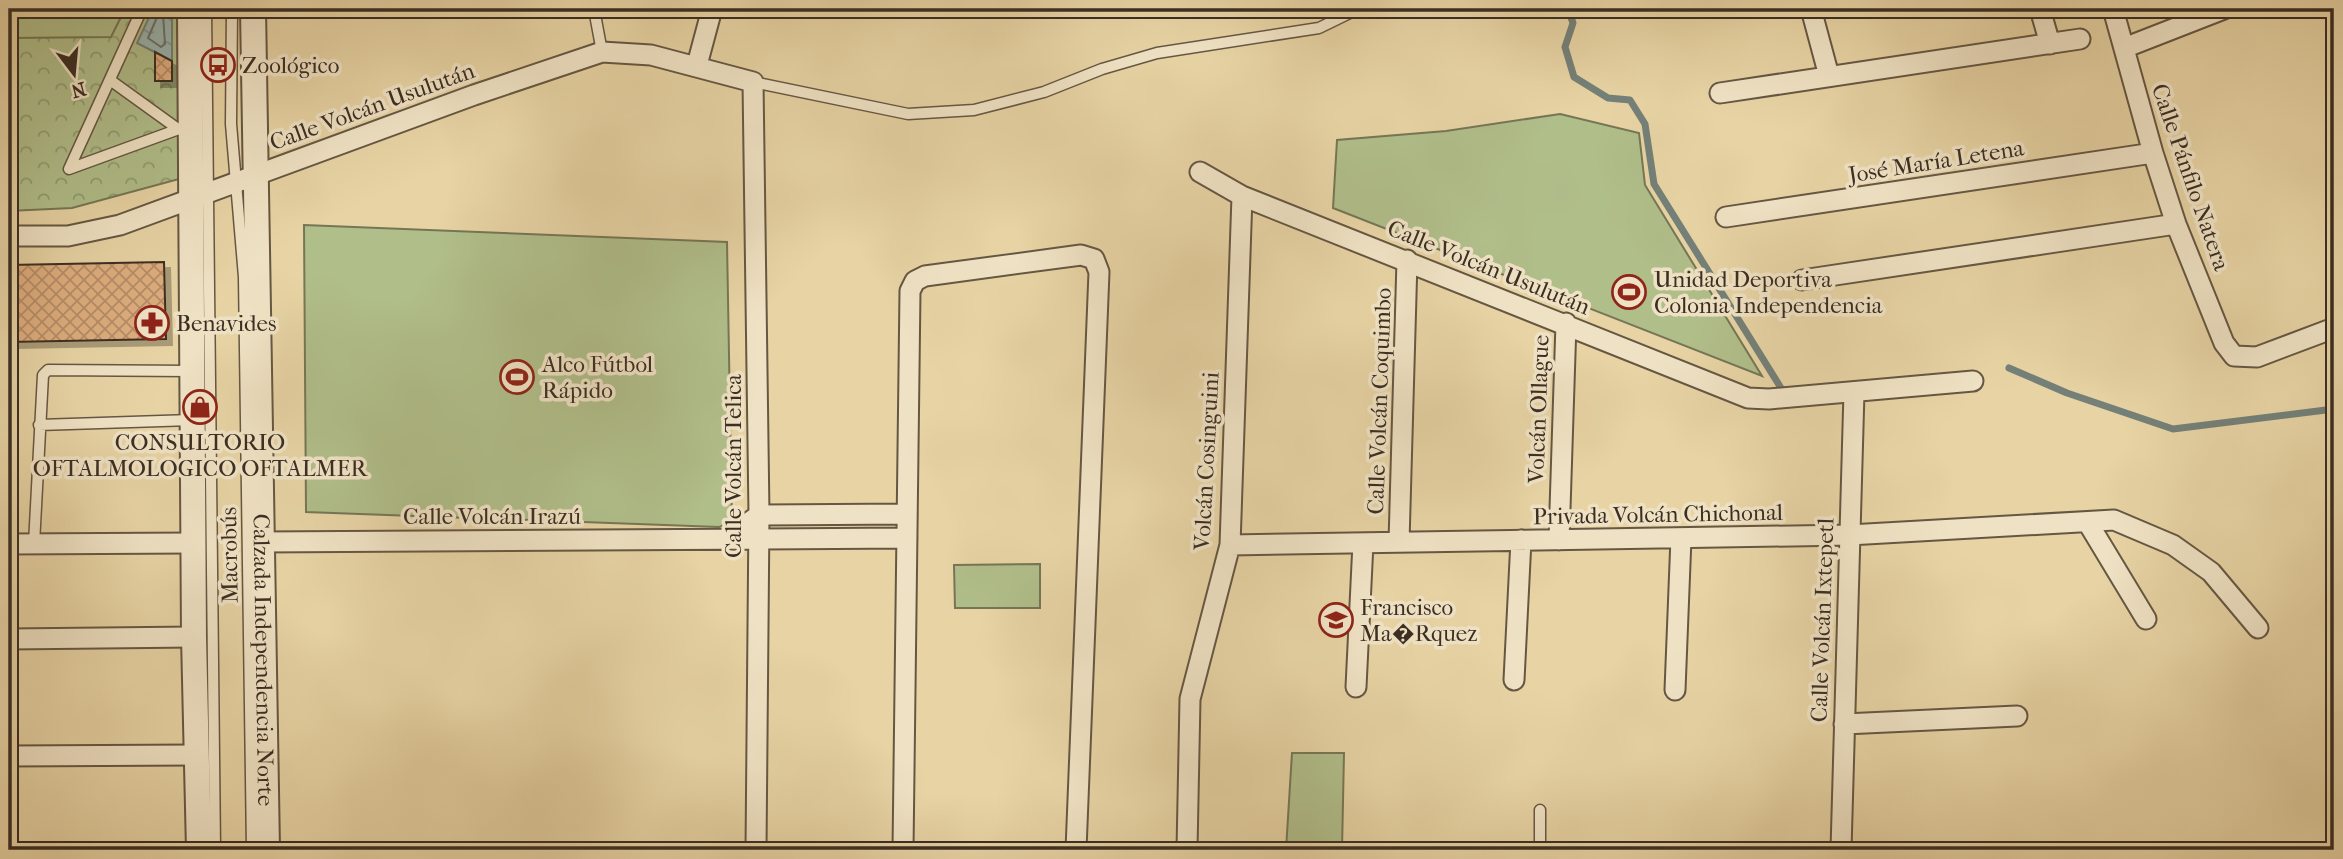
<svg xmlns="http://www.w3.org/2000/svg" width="2343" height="859" font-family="'IM FELL French Canon',serif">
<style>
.forest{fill:url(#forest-crowns);stroke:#767656;stroke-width:2}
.garden{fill:#b0be8a;stroke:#767656;stroke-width:2}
.water{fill:url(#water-ripples);stroke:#748078;stroke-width:2}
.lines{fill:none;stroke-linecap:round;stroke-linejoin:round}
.shore{stroke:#6a726a;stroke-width:2}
.stream{stroke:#748078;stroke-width:7}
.building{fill:url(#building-cross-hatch);stroke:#3b2e23;stroke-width:2;filter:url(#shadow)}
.service-casing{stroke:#665743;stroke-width:13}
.minor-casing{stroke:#665743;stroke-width:23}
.tertiary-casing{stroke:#665743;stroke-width:28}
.service{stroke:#efe2c4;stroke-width:10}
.minor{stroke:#efe2c4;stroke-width:19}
.tertiary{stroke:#efe2c4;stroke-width:24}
.labels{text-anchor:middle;stroke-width:7;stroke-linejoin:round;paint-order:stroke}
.poi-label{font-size:23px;fill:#3b2e23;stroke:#efe2c4;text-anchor:start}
.street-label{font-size:23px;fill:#3b2e23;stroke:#efe2c4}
</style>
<defs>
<pattern id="forest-crowns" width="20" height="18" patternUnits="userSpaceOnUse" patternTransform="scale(1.75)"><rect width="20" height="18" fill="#b0be8a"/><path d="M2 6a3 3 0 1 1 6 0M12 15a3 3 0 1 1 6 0" fill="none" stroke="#909b70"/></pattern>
<pattern id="water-ripples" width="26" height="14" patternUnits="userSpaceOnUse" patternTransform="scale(1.75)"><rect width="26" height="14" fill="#9ab6b1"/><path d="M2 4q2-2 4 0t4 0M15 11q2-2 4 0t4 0" fill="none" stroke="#7f9490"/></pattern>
<pattern id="building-cross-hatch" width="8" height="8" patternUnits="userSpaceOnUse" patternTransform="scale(1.75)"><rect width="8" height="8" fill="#dead7e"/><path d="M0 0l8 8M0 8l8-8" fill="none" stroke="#b58d67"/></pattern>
<filter id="shadow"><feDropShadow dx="6" dy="6" stdDeviation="0" flood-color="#0004"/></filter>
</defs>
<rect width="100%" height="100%" fill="#e7d3a4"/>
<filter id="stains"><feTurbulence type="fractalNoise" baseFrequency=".00286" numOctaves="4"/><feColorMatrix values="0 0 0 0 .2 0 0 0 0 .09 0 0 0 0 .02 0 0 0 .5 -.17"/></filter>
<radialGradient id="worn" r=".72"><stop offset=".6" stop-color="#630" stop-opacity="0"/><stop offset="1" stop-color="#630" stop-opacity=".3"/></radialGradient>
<path class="forest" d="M9,9h168l2,170 -107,29 -63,3z"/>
<path class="garden" d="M9,9h18l17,8 3,-8h78l-14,28 -102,1z
M1560,114l79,19 6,52 117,191 -429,-168 4,-68 109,-9z
M304,225l423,17 5,281 -13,4 -413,-15z
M1040,564v44h-85l-1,-43z
M1292,753h52l-2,97h-56z"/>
<path class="water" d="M153,9h19v52l-35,-18z"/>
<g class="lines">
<path class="shore" d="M163,14l2,30 -4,3 -13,-9 10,-23z"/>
<path class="stream" d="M1568,9l5,14 -8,24 9,30 34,21 22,2 15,24 9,60 127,204
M2009,368l58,25 106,36 161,-20"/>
</g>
<path class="building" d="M155,52l17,9v20h-17z
M164,262l2,77 -157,3v-77z"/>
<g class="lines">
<g class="service-casing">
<path id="service" d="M206,9l9,841
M232,9l-1,115 13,153 8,573
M594,9l8,43
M110,80l68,49
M753,82l155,32 66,-4 70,-18 58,-23 55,-16 162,-25 39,-19
M69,169l73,-160
M69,169l121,-44
M39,425l153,-5
M34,544l9,-169 5,-5 144,1
M1540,810v40"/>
</g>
<g class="minor-casing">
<path id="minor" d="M1811,9l18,67
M2040,9l10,35
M2113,9l40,144 23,71 48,119 10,13 23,1 77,-29
M2124,48l100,-39
M697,65l15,-56
M1720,93l360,-54
M1200,172l42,24 506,202 21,1 204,-18
M1726,217l427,-64
M9,236h59l52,-11 354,-130 128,-43 49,3 102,27 6,433 -3,335
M1802,280l374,-56
M2088,523l58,96
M725,540l34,-25 148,-1
M1559,540l7,-217
M260,542l647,-4
M1399,542l8,-282
M9,544l185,-1
M1230,545l619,-10 265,-15 59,25 38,27 47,56
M9,639l185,-2
M1514,680l7,-140
M1356,687l7,-144
M1675,690l6,-152
M1844,724l173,-8
M9,756l187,-1
M903,850l7,-559 5,-10 10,-5 156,-21 13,4 5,13 -23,578
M1187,850l3,-151 40,-154 12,-349
M1841,850l13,-458"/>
</g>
<g class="tertiary-casing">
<g id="tertiary">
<path d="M190,9l4,628 5,213"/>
<path id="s1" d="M253,9l14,841"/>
</g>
</g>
<use href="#service" class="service"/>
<use href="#minor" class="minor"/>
<use href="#tertiary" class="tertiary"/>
</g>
<defs>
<g id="bus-ring" transform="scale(1.75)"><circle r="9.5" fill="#efe2c4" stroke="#8f2418" stroke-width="1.5"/><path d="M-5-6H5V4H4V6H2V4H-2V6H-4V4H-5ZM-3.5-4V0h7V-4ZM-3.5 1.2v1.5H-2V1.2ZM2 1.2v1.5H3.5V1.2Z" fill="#8f2418"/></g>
<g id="stadium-ring" transform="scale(1.75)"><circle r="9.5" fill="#efe2c4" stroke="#8f2418" stroke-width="1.5"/><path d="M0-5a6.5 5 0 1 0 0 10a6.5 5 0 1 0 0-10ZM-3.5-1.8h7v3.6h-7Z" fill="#8f2418"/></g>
<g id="pharmacy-ring" transform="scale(1.75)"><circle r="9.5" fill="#efe2c4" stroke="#8f2418" stroke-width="1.5"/><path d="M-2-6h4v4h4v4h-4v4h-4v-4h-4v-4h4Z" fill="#8f2418"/></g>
<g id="shop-ring" transform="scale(1.75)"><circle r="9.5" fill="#efe2c4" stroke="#8f2418" stroke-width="1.5"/><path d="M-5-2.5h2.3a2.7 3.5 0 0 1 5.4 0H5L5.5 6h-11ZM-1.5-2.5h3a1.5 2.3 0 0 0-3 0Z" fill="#8f2418"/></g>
<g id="school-ring" transform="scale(1.75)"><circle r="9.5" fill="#efe2c4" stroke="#8f2418" stroke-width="1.5"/><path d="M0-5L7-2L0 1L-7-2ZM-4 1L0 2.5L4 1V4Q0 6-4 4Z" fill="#8f2418"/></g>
</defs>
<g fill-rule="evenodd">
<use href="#bus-ring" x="218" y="65"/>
<use href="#stadium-ring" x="1629" y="292"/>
<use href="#pharmacy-ring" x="152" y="323"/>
<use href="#stadium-ring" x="517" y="377"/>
<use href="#shop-ring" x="200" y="407"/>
<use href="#school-ring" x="1336" y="620"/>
</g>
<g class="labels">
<g class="poi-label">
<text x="242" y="73">Zoológico</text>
<text x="1654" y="287">Unidad Deportiva<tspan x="1654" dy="26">Colonia Independencia</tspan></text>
<text x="176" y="331">Benavides</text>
<text x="542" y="372">Alco Fútbol<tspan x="542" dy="26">Rápido</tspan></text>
<text x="200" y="450" text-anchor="middle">CONSULTORIO<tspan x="200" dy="26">OFTALMOLOGICO OFTALMER</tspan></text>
<text x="1360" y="615">Francisco<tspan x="1360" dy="26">Ma�Rquez</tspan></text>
</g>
<g class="street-label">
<text transform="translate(372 106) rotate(-20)" y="8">Calle Volcán Usulután</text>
<text transform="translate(1936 161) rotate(-9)" y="8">José María Letena</text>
<text transform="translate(2191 177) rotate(71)" y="8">Calle Pánfilo Natera</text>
<text transform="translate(1489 267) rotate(22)" y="8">Calle Volcán Usulután</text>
<text transform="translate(1379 401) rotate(-88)" y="8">Calle Volcán Coquimbo</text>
<text transform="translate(1538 409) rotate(-88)" y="8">Volcán Ollague</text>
<text transform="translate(1206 461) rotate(-87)" y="8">Volcán Cosinguini</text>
<text transform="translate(733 466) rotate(-90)" y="8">Calle Volcán Telica</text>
<text transform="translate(1658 514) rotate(-1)" y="8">Privada Volcán Chichonal</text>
<text x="492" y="524">Calle Volcán Irazú</text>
<text transform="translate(229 555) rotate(-91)" y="8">Macrobús</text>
<text transform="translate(1822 620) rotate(-88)" y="8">Calle Volcán Ixtepetl</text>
<text dy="8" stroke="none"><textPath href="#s1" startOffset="651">Calzada Independencia Norte</textPath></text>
</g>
</g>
<rect width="2343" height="859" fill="none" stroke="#e7d3a4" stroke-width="35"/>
<rect x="10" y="10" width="2322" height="838" fill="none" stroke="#3b2e23" stroke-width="3.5"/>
<rect x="18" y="18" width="2308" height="824" fill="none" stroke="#3b2e23" stroke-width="2"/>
<g transform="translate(74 74) rotate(164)" stroke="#efe2c4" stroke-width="5" paint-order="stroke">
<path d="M0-5L12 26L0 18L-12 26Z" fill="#3b2e23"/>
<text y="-10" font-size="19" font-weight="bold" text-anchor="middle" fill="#3b2e23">N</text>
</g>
<rect width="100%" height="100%" filter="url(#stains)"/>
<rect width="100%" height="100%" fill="url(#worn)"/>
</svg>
